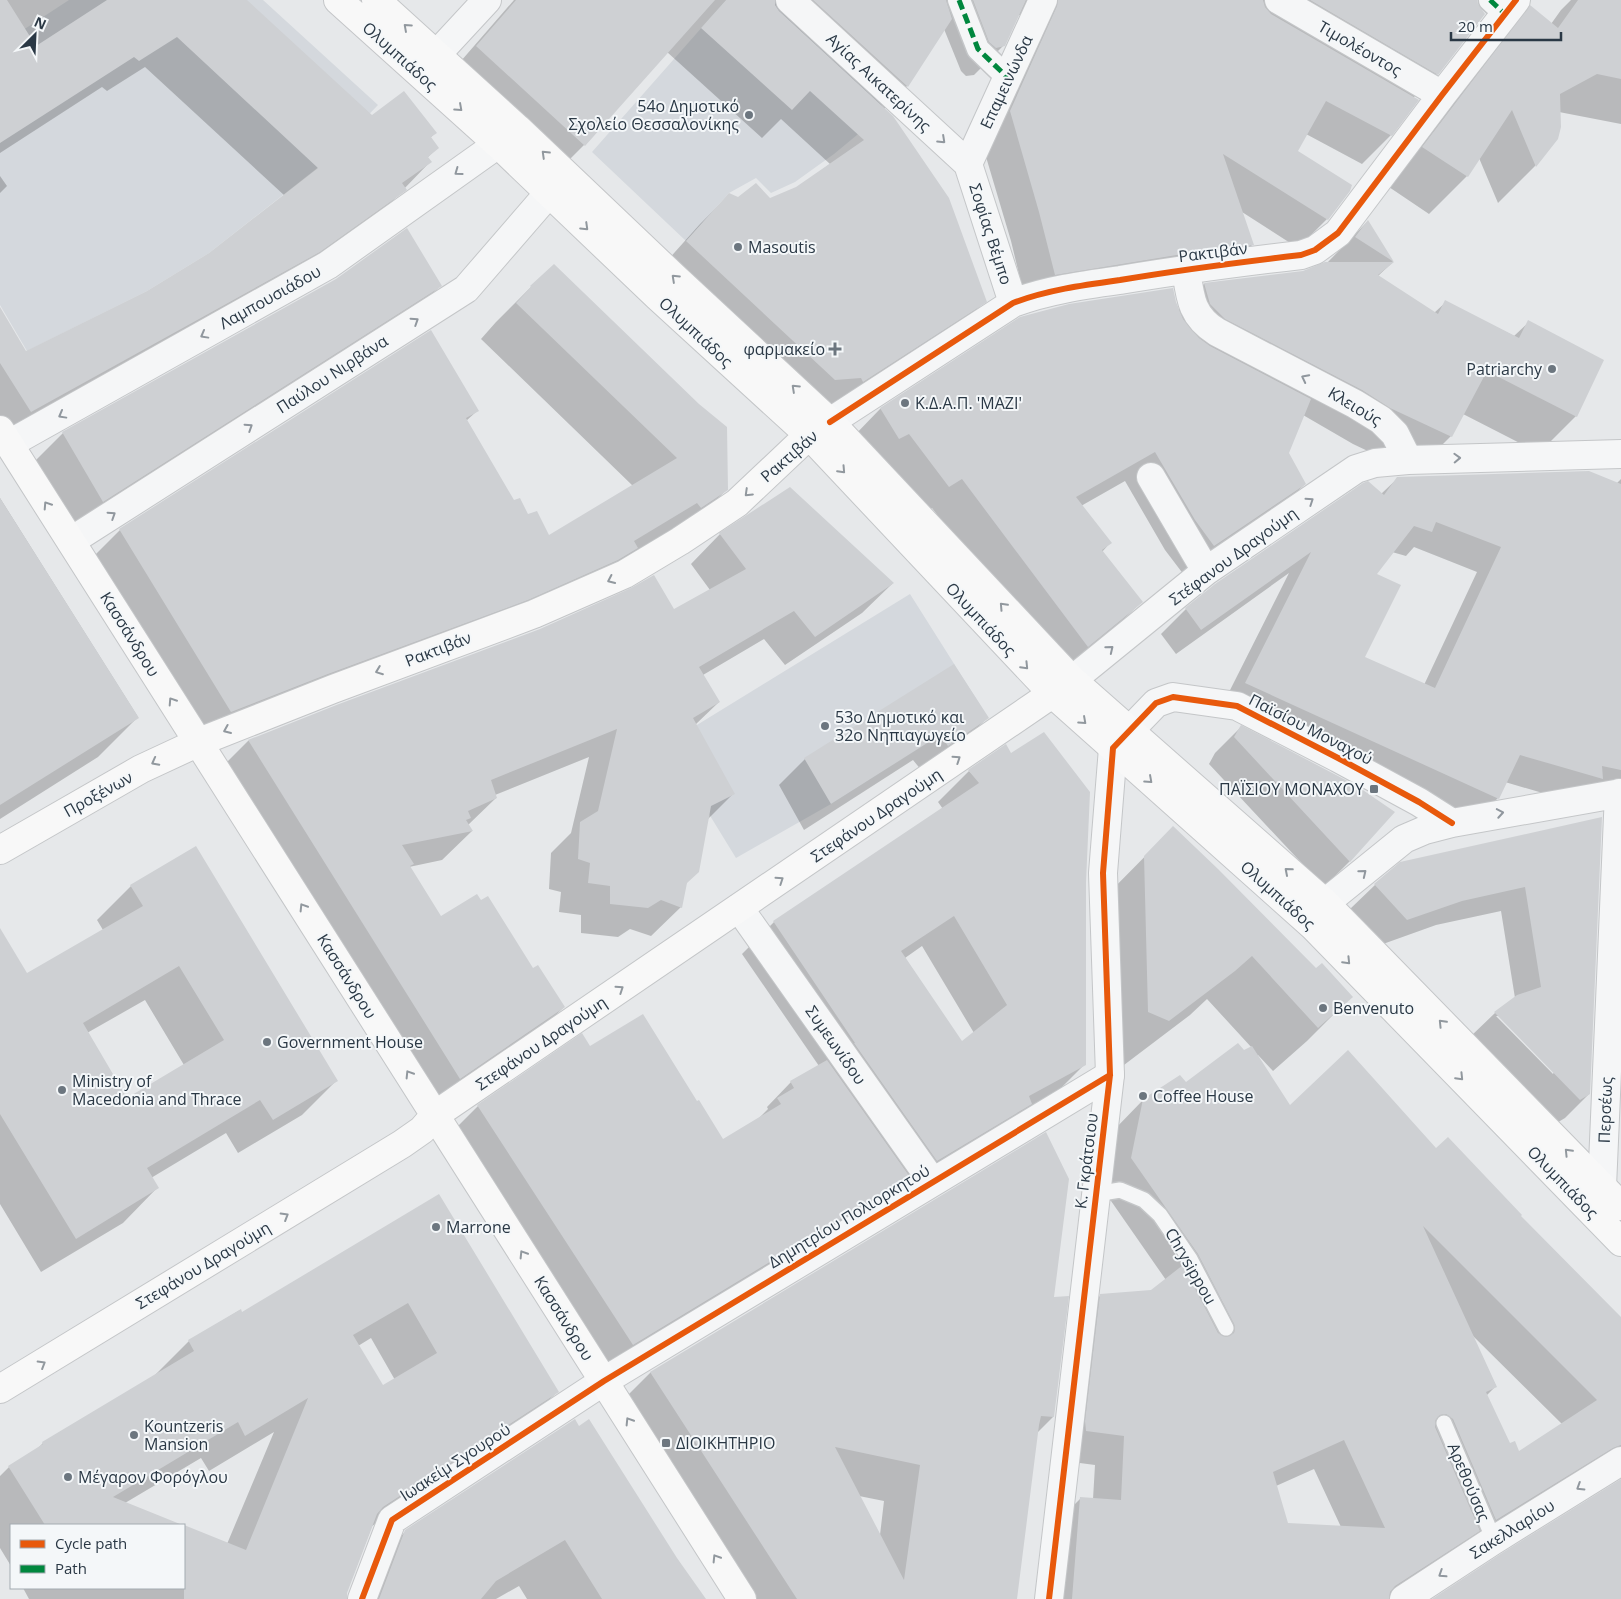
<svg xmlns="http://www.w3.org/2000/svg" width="1621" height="1599" font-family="'Open Sans',sans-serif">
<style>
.built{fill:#d4d8dd}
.shadow{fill:#0003;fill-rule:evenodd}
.building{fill:#ced0d3;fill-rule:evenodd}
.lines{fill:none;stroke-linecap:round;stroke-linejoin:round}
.service-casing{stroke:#c4c6c8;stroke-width:18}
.pedestrian-casing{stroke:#c4c6c8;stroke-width:25}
.minor-casing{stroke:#c4c6c8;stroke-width:30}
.tertiary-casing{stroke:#c4c6c8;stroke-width:30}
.secondary-casing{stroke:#c4c6c8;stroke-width:30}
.service{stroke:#f5f6f7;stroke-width:15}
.pedestrian{stroke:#f5f6f7;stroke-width:22}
.minor{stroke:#f5f6f7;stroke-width:28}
.tertiary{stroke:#f5f6f7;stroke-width:28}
.secondary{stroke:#f8f8f8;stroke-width:28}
.quiet{stroke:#00873e;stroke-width:5;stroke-dasharray:10 5;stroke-linecap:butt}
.cycleway-casing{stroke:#f4f7f9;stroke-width:9}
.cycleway{stroke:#e8590c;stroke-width:6}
.oneway{stroke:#91989e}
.oneway2{stroke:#90979e}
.poi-dot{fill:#6c767f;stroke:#f4f7f9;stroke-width:2}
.labels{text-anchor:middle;stroke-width:4;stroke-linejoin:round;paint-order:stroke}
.street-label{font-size:16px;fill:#2a3845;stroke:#f4f7f9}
.poi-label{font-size:16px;fill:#2a3845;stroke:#f4f7f9;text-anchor:start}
</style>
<rect width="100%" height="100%" fill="#e6e8ea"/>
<path class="built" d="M69,0h194l115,105 -62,64 -107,84 -62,38 -120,60 -27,-46v-260z
M726,0h47l112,101 -22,29 -29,24 -39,28 -24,11 -15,-15 -27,15 -43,48 -94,-89z
M910,594l72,114 -151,96 -95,54 -70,-114z"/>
<path class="shadow" d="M0,0h245l127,116 63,17 -5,5 7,10 -10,10 3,4 -56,58 -87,62 -287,160v-133l26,44 121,-61 63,-38 75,-58 -140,-129 -38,24 -5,-4 -102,66z
M514,0h962l-39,74 -24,24 -22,37 -29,29 -56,-30 -10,17 31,68 -29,29 -56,-36 10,33 -29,29 -197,29 -15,-62 -30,-101 46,-120 -9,-6 -14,31 -30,30 -8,1 -5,-5 -17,-42 -37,57 -23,23 101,192 -29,29 -122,80 -176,-139 42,-47 29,-29 9,4 32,1 27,-12 33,-24 -49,-45 -19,19 -95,-86 -83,93 -29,29 -107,-98z
M1571,0h50v124l-62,-12 -2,27 -22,27 -37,37 -19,-45 -12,18 -38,38 -43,-29 104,-136 38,-38 23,13 10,-14z
M0,176l7,10 -7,7z
M1367,222l26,40 -15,14 56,37 12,-11 68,34 15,-14 47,94 -37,37 -76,-39 -12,22 -37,37 -61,-29 -50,-29 -15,38 17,31 -30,29 -91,62 -19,-25 -40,-69 -44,25 29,37 -8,9 39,50 -30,30 -53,43 -126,-167 -13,8 -68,-77 29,-30 140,-91 158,-7 26,-27 99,-12 24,-9z
M336,280l104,6 -32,32 -337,215 -40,-68 32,-32z
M531,287l195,203 -35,36 -67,34 -429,187 -110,-182 35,-35 357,-119 -11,10 47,81 35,35 85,-51 -152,-147 15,-17z
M1398,478l218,6 5,-5v337l-13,-9 -28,-3 -75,-22 -7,16 -25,25 -252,-115 68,-135 -113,81 -15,-20 25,-25 30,-24 165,-91zM1414,547l63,25 -53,113 -61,-27 12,-84 17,-22 14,4z
M0,498l138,219 -40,40 -98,62z
M720,534l172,50 -30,29 -77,52 -21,-26 -61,36 16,27 -24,23 38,69 -26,26 -21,64 -5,23 -30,29 -21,-7 -12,8 -37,-4v-18l-22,-3 2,-20 -12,-3 2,-36 20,-20 18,-76 -94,38 1,3 -28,27 4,6 -30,29 -33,7 31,51 93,51 31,38 -30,29 -104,72 -211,-338 29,-29 426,-131 36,-20 -19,-26z
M987,718l-26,26 -39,27 -9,-11 -109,70 -25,-45 26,-26z
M1241,727l109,134 -26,26 -115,-123 6,-11z
M969,771l115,111 1,182 -32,32 -148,96 -4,-7 -16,16 -277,167 -154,-238 24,-24 112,-59 106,56 27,37 35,-21 10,-10 -1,-2 24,-25 28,-16 -77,-112 32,-32 169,-113 -5,-7zM922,946l52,87 -12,10 -57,-85z
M1601,819l-12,275 -24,24 -10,6 -85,-87 25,-24 20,-15 -14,-87 -65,14 -53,19 -33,-35 25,-24zM1496,1016h4l54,56 -1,2z
M1173,828l143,142 35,27 -44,44 -34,30 -15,-16 -1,1 33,51 146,42 83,67 102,103v129l-232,151h-344l6,-71 30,-30 12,1 2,-34 -38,-5 14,-135 30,-30 50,-4 15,-11 -64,-92 11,-57 30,-31 43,-16 66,-36 -45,-49 -17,16 -66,50 -20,-9 -4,-154zM1472,1335l90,89 -43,29 -10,-8 -23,-49 10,-10zM1314,1469l27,58 -54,-2 -11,-39z
M131,886l206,194 -35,35 -64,38 -12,-20 -75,45 6,10 -34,35 -82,49 -41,-68v-239l26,10 77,-45 -6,-10zM145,1000l39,65 -57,34 -40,-66z
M439,1196l118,196 -36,36 -149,98 -28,73h-315l-6,-11h161v-61l43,17 47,-112 -65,39 -8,-13 -76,45 55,22h-169v41l-11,-18v-72l9,-9 27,-17 7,-7 110,-66 36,-36 51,-31 2,3zM371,1338l24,42 -13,7 -24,-41z
M1052,1299l1,118 -17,17 -21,165h-278l-123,-190 37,-37zM859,1496l25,5 -4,34z
M574,1421l130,178h-177l-8,-13 -23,13h-145l8,-21 47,-47z"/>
<path class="building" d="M0,0h7l29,46 71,-46h140l125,115 32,-24 33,42 -6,4 8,11 -11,9 4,5 -30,21 5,7 -87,62 -289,160 -31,-49v-56l26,44 121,-60 62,-38 109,-85 -141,-131 -38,24 -5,-4 -134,86z
M516,0h199l-130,146 -109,-100z
M726,0h49v5l4,6 114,105 56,82 38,104 -124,80 -2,-4 -26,2 -149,-139 43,-48 9,4 18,-14 14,15 26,-11 68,-47 -54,-49 -18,19 -91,-82z
M813,0h133l6,19 -44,68z
M973,0h53l-21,46 -9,2 -7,-6z
M1058,0h205l2,7 6,7 148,86 -27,36 -66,-35 -28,50 54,34 -2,6 -22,29 -105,-66 31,91 -71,9 -128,21 -16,-63 -29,-101 47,-105z
M1310,0h167l1,4 7,10 -47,61z
M1578,0h43v79l-24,-5 -37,20 1,33 -3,12 -22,28 -24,-57 -44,67 -46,-30 108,-142 28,23z
M1368,220l26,42 -16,13 60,39 7,-14 74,38 9,-18 76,40 -27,57 -90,-46 -35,66 -62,-29 -28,-18 -137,-71 -15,-15 -6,-21 99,-12 22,-9h69l-39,-25z
M407,228l35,58 -339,216 -41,-70 274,-153z
M554,264l145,140 28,23 1,63 -27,18 -4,-5 -63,38 4,7 -20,12 -90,40 -200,74 -97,38 -112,-183 312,-199 48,81 -13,7 48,82 6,-2 8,16 9,-3 12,24 128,-77 -161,-155 15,-16 -1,-1z
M1173,288l3,14 7,17 16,19 11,8 101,53 -22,54 17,31 -92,62 -19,-26 -40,-68 -79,45 36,46 -10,7 41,52 -55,45 -126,-168 -13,8 -40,-53 -10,5 -19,-31 140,-91 49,-13z
M1589,471l32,13v286l-19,-4 1,13 -83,-24 -21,44 -254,-116 66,-131 -110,78 -16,-22 30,-24 148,-101 5,-2 16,14 13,-18zM1436,522l65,25 -66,141 -70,-31 36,-72 -24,-11 37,-48 18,6z
M790,487l104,96 -79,54 -21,-26 -95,56 21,35 -27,16 42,76 -24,12 -12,66 -12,11 -5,25 -21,-8 -13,8 -38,-4v-18l-22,-3 2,-20 -12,-4 2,-37 18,-11 19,-82 -126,51 6,18 -29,13 3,7 -5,2 7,11 -71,14 12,19 -4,2 31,50 36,-22 4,6 7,-4 45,72 5,-3 27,42 -105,72 -212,-339 91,-36 201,-75 91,-41 23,-13 20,34 72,-40 -27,-36z
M0,498l139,220 -139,87z
M954,664l35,54 -41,28 -8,-11 -109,69 -27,-46z
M1241,725l116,61 38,26 -45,50 -116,-125z
M1044,732l46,60 -4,90v183l-57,31 3,8 -95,57 -83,-118h1l-82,-122 206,-138 -11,-13 38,-26 5,9zM954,916l53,89 -45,36 -61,-90z
M1602,817l-12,277 -10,6 -86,-88 23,-17 24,-8 -16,-100 -63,14 -55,19 -33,-36 26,-22z
M1173,826l45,43 98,99 6,-5 31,34 -35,31 -66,-72 -17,15 -66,50 -21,-9 -4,-156z
M196,846l142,235 -65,39 -13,-20 -113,68 12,20 -83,51 -76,-125v-186l27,45 116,-67 -13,-21zM179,966l45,74 -97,58 -44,-75z
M643,1014l54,87 2,-1 24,39 58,-35 -4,-6 17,-10 -4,-7 37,-21 83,117 -277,168 -156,-240 105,-72 8,13z
M1238,1043l6,7 8,-4 38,59 58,-55 88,98 12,-11 74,78 -1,1 100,101v128l-8,3 -117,72 -43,-101 -7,-5 -6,1 -5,6v6l45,104 -85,55 -5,6 -1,7h-317l8,-102 41,3 3,-64 -38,-5 -1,-10 15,-127 51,-4 32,-25 35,68 8,4 8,-4 1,-4 -1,-5 -36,-70 -67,-96 12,-59 37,-24 6,7zM1423,1226l174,174 -78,51 -4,-10 -5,2 -24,-51 11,-5zM1344,1440l41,88 -97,-5 -15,-51z
M1046,1132l23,47 -15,118 15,-1 -15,121 -13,-1 -2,9 -22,174h-220l-147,-227zM835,1447l85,18 -16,115z
M439,1194l120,198 -176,115 -6,7 -30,79v6h-163v-74l62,25 62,-152 -63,38 -7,-14 -125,75 67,27 -1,1h-134l-37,-59 35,-22 -1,-2 152,-91 -6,-11 53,-31 1,3zM408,1303l29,50 -54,32 -30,-50z
M575,1419l4,7 10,-7 88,139 29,41h-104l-37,-59 -69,41 -15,18h-102l26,-69z
M1621,1479v120h-189l70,-46z"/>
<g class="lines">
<g class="service-casing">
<path id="service" d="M1096,1194l24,-4 24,10 16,15 30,44 36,69
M1444,1423l50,117"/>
</g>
<g class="pedestrian-casing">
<path id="pedestrian" d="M959,0l19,49 30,29
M1490,0l15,14"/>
</g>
<g class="minor-casing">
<path id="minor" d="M790,0l178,164 45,139
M1279,0l163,95
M437,54l50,-54
M968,164l75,-164
M1186,269c4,28 5,47 31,63l138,72 26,16 14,14 13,26
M830,422l183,-119c34,-13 71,-18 107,-23 60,-10 121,-18 181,-25l14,-5 23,-17 104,-138 74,-95
M9,444l319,-179 170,-121 18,-15
M1151,477l55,94
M71,541l395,-252 83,-96 17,-16
M1072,680l134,-109 150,-102 19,-6 33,-3 213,-6
M1129,731l27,-28 17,-6 64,9 101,52 81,44 33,21
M1325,903l79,-64 21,-9 27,-7 169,-30
M739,908l193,273
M1602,1187l17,-394
M362,1599l30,-79 212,-139 506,-306
M1404,1599l90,-59 127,-79"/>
</g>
<g class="tertiary-casing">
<path id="tertiary" d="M1049,1599l61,-524 -7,-202 10,-125 14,-16"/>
</g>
<g class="secondary-casing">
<path id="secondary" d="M338,0l160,144 159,152 152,139 244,259 260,232 308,316
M376,0l141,128 158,150 155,144 242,258 253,223 296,303
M0,430l742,1169
M0,850l141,-81 58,-27 134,-53 201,-75 91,-40 55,-33 57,-38 72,-68 16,-10
M0,1389l402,-245 20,-14 13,-15 633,-432"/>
</g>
<use href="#service" class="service"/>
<use href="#pedestrian" class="pedestrian"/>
<use href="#minor" class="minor"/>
<use href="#tertiary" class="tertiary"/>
<use href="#secondary" class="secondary"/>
<path class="quiet" d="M959,0l19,49 30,29
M1490,0l15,14"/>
<g class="cycleway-casing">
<path id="cycleway" d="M830,422l183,-119c34,-13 71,-18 107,-23 60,-10 121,-18 181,-25l14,-5 23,-17 104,-138 74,-95
M362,1599l30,-79 212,-139 506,-306
M1049,1599l61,-524 -7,-202 10,-125 43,-45 17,-6 64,9 101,52 81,44 33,21"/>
</g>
<use href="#cycleway" class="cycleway"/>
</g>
<defs><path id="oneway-chevron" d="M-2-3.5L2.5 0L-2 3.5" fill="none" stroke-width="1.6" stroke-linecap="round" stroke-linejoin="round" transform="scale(1.25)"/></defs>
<g class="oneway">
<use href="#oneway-chevron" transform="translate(407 27) rotate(-138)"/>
<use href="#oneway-chevron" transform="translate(459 108) rotate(42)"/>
<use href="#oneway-chevron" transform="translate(545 154) rotate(-136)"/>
<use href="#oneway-chevron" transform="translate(585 227) rotate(44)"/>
<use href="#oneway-chevron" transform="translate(675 278) rotate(-137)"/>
<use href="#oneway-chevron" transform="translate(795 388) rotate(-137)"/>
<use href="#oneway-chevron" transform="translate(842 470) rotate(47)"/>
<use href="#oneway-chevron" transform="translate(748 493) rotate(136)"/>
<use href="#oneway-chevron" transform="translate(47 505) rotate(-123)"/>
<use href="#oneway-chevron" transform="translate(611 580) rotate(155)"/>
<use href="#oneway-chevron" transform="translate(1003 606) rotate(-133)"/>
<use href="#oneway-chevron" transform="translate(1025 666) rotate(46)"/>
<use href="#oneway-chevron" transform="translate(379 671) rotate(159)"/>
<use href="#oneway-chevron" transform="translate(172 701) rotate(-123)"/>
<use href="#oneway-chevron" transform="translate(1083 721) rotate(42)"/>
<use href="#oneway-chevron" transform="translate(227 730) rotate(157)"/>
<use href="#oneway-chevron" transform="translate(957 759) rotate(-34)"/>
<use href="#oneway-chevron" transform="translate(155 762) rotate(152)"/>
<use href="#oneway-chevron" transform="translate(1149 780) rotate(42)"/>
<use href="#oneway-chevron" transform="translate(1288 871) rotate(-139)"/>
<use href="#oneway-chevron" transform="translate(780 880) rotate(-34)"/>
<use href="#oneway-chevron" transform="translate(303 907) rotate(-122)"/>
<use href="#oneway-chevron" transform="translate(1347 961) rotate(46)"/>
<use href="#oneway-chevron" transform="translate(620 989) rotate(-34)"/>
<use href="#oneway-chevron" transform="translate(1442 1023) rotate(-134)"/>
<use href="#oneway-chevron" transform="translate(409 1074) rotate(-122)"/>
<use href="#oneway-chevron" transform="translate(1460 1077) rotate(46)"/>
<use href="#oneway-chevron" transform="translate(1568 1152) rotate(-134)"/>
<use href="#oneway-chevron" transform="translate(285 1216) rotate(-31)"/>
<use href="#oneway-chevron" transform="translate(523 1254) rotate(-122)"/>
<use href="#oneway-chevron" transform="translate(42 1364) rotate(-31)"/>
<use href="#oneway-chevron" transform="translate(629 1421) rotate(-122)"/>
<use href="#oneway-chevron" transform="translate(716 1558) rotate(-122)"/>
</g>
<g class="oneway2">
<use href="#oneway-chevron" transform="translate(942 140) rotate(43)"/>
<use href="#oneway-chevron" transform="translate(458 172) rotate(144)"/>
<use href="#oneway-chevron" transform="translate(415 321) rotate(-33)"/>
<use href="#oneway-chevron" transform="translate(204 335) rotate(151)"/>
<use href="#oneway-chevron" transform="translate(1305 378) rotate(-153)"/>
<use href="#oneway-chevron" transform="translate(62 415) rotate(151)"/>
<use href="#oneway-chevron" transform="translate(249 427) rotate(-33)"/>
<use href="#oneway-chevron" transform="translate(1457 458) rotate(-2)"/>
<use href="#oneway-chevron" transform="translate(1310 501) rotate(-34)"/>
<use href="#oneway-chevron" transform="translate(112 515) rotate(-33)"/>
<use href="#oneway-chevron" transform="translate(1110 649) rotate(-39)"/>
<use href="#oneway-chevron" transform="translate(1500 813) rotate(-10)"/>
<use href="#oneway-chevron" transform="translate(1363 873) rotate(-39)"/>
<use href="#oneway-chevron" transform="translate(1580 1487) rotate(148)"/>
<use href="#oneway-chevron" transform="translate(1442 1574) rotate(147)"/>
</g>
<g class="poi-dot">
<circle cx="749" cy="115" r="5"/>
<circle cx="738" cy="247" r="5"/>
<path d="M832.5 341.5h5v5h5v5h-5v5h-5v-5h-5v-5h5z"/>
<circle cx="1552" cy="369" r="5"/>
<circle cx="905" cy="403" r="5"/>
<circle cx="825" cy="726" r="5"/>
<rect x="1369" y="784" width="10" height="10" rx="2.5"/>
<circle cx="1323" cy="1008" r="5"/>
<circle cx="267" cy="1042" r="5"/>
<circle cx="62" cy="1090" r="5"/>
<circle cx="1143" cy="1096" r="5"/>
<circle cx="436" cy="1227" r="5"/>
<circle cx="134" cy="1435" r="5"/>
<rect x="661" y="1438" width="10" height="10" rx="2.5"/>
<circle cx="68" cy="1477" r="5"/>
</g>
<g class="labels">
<g class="street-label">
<text transform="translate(1360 48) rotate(30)" y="6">Τιμολέοντος</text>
<text transform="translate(400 56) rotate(42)" y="6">Ολυμπιάδος</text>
<text transform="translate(879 82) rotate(43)" y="6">Αγίας Αικατερίνης</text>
<text transform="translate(1006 82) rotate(-65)" y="6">Επαμεινώνδα</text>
<text transform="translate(991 234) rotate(72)" y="6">Σοφίας Βέμπο</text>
<text transform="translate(1213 252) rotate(-7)" y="6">Ρακτιβάν</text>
<text transform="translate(270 297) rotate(-29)" y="6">Λαμπουσιάδου</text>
<text transform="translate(696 332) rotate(43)" y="6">Ολυμπιάδος</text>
<text transform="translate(332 374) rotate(-33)" y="6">Παύλου Νιρβάνα</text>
<text transform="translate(1355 406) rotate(31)" y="6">Κλειούς</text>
<text transform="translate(789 456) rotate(-41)" y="6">Ρακτιβάν</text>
<text transform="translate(1233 556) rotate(-36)" y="6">Στέφανου Δραγούμη</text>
<text transform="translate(981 619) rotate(47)" y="6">Ολυμπιάδος</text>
<text transform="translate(130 634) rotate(58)" y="6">Κασσάνδρου</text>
<text transform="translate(438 649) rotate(-21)" y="6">Ρακτιβάν</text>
<text transform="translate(1311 729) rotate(27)" y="6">Παϊσίου Μοναχού</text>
<text transform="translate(98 794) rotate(-29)" y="6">Προξένων</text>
<text transform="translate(876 815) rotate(-34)" y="6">Στεφάνου Δραγούμη</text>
<text transform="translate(1278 895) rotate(42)" y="6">Ολυμπιάδος</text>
<text transform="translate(347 976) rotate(58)" y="6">Κασσάνδρου</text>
<text transform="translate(541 1043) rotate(-34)" y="6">Στεφάνου Δραγούμη</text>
<text transform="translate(836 1045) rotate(55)" y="6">Συμεωνίδου</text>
<text transform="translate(1605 1110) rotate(-88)" y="6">Περσέως</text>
<text transform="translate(1086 1161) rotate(-83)" y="6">Κ. Γκράτσιου</text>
<text transform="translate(1563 1182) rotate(46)" y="6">Ολυμπιάδος</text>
<text transform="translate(849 1216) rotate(-31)" y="6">Δημητρίου Πολιορκητού</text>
<text transform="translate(203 1265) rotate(-31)" y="6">Στεφάνου Δραγούμη</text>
<text transform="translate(1191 1266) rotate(60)" y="6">Chrysippou</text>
<text transform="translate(564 1318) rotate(58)" y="6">Κασσάνδρου</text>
<text transform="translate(455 1462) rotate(-33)" y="6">Ιωακείμ Σγουρού</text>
<text transform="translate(1469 1482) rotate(67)" y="6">Αρεθούσας</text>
<text transform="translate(1512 1529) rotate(-32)" y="6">Σακελλαρίου</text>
</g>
<g class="poi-label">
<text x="739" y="112" text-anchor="end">54ο Δημοτικό<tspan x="739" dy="18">Σχολείο Θεσσαλονίκης</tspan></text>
<text x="748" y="253">Masoutis</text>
<text x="825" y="355" text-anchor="end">φαρμακείο</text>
<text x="1542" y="375" text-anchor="end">Patriarchy</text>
<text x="915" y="409">Κ.Δ.Α.Π. 'ΜΑΖΙ'</text>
<text x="835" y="723">53ο Δημοτικό και<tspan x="835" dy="18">32ο Νηπιαγωγείο</tspan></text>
<text x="1364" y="795" text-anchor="end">ΠΑΪΣΙΟΥ ΜΟΝΑΧΟΥ</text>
<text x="1333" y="1014">Benvenuto</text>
<text x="277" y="1048">Government House</text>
<text x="72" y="1087">Ministry of<tspan x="72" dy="18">Macedonia and Thrace</tspan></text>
<text x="1153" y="1102">Coffee House</text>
<text x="446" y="1233">Marrone</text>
<text x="144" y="1432">Kountzeris<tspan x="144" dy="18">Mansion</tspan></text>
<text x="676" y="1449">ΔΙΟΙΚΗΤΗΡΙΟ</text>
<text x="78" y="1483">Μέγαρον Φορόγλου</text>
</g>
</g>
<rect x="10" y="1524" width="175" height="65" fill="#f4f7f9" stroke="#a3abb1"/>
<rect x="20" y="1540" width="25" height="8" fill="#e8590c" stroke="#a3abb1"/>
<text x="55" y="1549" font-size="15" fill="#2a3845">Cycle path</text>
<rect x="20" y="1565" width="25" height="8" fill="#00873e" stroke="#a3abb1"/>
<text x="55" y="1574" font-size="15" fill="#2a3845">Path</text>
<g transform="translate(35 35) rotate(24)" stroke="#f4f7f9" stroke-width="4" paint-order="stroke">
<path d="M0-4L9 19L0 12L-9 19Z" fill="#2a3845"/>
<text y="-8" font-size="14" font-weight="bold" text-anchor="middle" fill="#2a3845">N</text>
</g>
<path d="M1451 32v8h110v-8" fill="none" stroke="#2a3845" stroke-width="2.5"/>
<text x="1458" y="32" font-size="15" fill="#2a3845" stroke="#f4f7f9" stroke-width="4" paint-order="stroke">20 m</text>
</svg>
